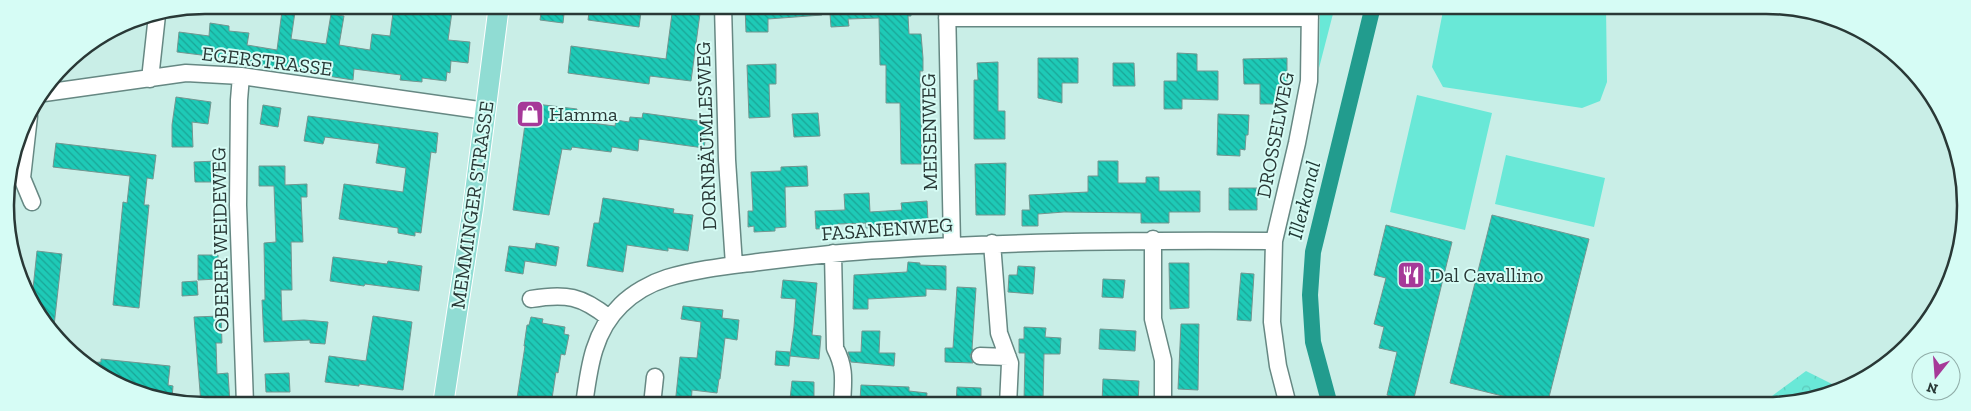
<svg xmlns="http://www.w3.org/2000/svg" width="1971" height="411" font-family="'Zilla Slab',serif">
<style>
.green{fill:#69e8d7}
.forest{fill:url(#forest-crowns)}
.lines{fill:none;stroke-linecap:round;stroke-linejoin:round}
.canal{stroke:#229c8e;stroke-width:16}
.building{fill:url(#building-back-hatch);stroke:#729690}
.minor-casing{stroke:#668883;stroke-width:19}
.major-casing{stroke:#fff;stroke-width:22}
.minor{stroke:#fff;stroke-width:16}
.major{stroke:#90dcd3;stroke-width:20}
.labels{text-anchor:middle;stroke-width:4;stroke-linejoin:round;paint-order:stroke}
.street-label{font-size:20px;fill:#293836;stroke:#d6fcf5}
.poi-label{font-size:20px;fill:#293836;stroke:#d6fcf5;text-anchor:start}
.water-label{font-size:21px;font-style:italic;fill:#1d3632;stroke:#d6fcf5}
.rim{fill:none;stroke:#293836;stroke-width:2.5}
</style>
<defs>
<pattern id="forest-crowns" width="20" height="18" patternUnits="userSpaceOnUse" patternTransform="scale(1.25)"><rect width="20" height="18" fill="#69e8d7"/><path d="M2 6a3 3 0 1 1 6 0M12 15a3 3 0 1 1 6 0" fill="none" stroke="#5bc8b9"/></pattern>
<pattern id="building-back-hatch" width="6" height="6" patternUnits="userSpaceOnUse" patternTransform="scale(1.25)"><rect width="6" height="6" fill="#1ecab7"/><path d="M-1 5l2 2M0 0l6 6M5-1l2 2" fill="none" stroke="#1aa596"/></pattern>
</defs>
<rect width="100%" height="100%" fill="#c9eee7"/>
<path class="green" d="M1320,6h15l-16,62z
M1444,6h162l1,76 -7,19 -18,7 -139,-21 -11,-20z
M1417,95l75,18 -27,117 -75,-18z
M1506,155l99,23 -11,49 -99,-23z"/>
<path class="forest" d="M1806,371l36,18 -63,17h-8l1,-10z"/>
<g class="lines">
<path class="canal" d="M1330,405l-17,-63 -3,-47 3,-43 60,-246"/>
</g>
<path class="building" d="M394,5h59l-5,35 22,2 -2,21 -17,-2 -1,12 -3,-1 -1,9 -24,-3v4l-22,-2 1,-5 -47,-6 -1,11 -95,-15v-3l-81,-10 2,-20 30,4 1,-13 19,3v5l20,2 -2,12 30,5 5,-39 13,1 -4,27 35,5 5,-30 13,2 -5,29 31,5 2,-16 18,2z
M542,5h23l-2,18 -23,-3z
M590,5h52l-3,22 -51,-7z
M673,6h28l-10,75 -41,-5 -1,8 -81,-11 3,-27 95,13z
M745,6h77v9l-54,4v13h-22z
M840,6h71v10h-3l1,18h12l2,24v13h-3l2,93h-21l-1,-61h-14v-38h-6l-1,-47 -31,1 1,7 -18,1 -1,-13h10z
M1177,53l20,1v17h21v29l-36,-1v10h-18v-28h13z
M1038,58h40v25h-16v20l-24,-5z
M1287,58v26h-6l-1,20h-20v-20h-16l-1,-25z
M998,62v49h7v28h-31v-59h4l-1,-17z
M1113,63h21l1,23h-22z
M776,64v20h-7l1,33 -21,1 -2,-53z
M176,97l35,5 -3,22 -16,-2 1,25h-21v-22z
M528,103l49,6 -2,12 40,5 1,-6 13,2 1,-5 12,1 1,-5 65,9 -4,26 -65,-9 -1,12 -26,-4 -1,5 -39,-5 -1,3 -9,-1 -13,66 -36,-5z
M263,105l18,3 -3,19 -18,-3z
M818,113l2,23 -26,1 -2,-23z
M1218,114l31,1 -1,20h-2l-1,15 -5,-1v7l-23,-1z
M308,116l130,17 -2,20 -5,-1 -10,81 -6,-1v4l-17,-3v-5l-59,-9 5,-35 59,8 3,-24 -30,-5 3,-19 -54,-7 -2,7 -19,-3z
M56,143l100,12 -3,24 -6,-1 -3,27h5l-10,103 -26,-3 10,-103 4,1 3,-27 -77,-9z
M217,161l1,21h-23l-1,-20z
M1098,161h20v22h28v-6h13v14h41v21h-31v11h-28v-10l-77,-1 -26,2v12h-16v-16h8l-1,-15 59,-3v-16h10z
M1006,163l-1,52h-29l-1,-51z
M259,166h26v19l22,-1v13h-6l2,45h-12l1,48h-11l1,31 22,-1 24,2 -3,22 -15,-1v-3l-46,2 -2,-42h3l-1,-57 12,-1 -2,-56h-15z
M807,166l1,20 -23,1 1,40 -11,1v3l-21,1v-6l-6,1v-16h5l-2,-39 30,-1v-4z
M1229,188h28v22h-28z
M869,193l1,19 32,-2 -1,-7 26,-2 1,20 -42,3 1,3 -21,1v-5l-28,1 1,4 -23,1 -1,-18 30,-1 -1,-16z
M603,198l71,11 -1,4 20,2 -5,36 -20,-3v3l-41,-6 -4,27 -36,-6 7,-43h5z
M1492,215l97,24 -42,166h-8l-89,-22z
M1386,225l66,17 -39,160 -26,-7 10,-43 -18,-4 5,-21 -10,-3 12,-46 -12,-3z
M536,243l23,4 -3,19 -31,-5 -2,13 -18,-3 4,-25 26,3z
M37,251l25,3 -9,81 -21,-37z
M198,255h20l1,24 -21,1z
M333,257l54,7 1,-3 34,5 -3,25 -54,-7 -1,2 -34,-5z
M908,262l12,1v2l26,1v24l-20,-1v7l-58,3v10h-15l1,-34 53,-3z
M1169,263h20v45l-19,1z
M1018,266l17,1 -2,27 -25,-2 1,-17h8z
M1241,273l13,1 -3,47 -14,-1z
M1103,279l22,1 -2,18 -21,-1z
M783,280l34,3 -5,52 9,1 -2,23 -29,-3 -1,10 -14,-1 1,-14 14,1v3l4,-28 2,-28 -15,-1z
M197,281l1,14 -16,1v-14z
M957,287l19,1 -4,61h1l-3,7 3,7 -28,-1v-14h8z
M683,306l40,4 -1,8 17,2 -2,20 -12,-2 -5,41h-1l-2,14 -25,-3 -1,15h-16l5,-48 17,1 4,-36 -20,-3z
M221,316l1,27h-6l1,31 11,-1 2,31h-29l-7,-87z
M373,316l39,6 -9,68 -44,-6v2l-34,-4 4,-26 37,5z
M531,317l12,2 -1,4 23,4 -1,7 5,1 -4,20 -4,-1 -3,19 -2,-1 -5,33h-35l9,-59h-1l3,-21h2z
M1181,324h18l-1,66 -20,-1z
M1024,327l22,1 -1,9 16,1 -1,16h-16l-1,47h-19l1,-48h-6v-14h5z
M1100,329l36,2 -1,20 -36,-2z
M862,331h18l-1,22h16l-1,13 -43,-4 -3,-10h13z
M101,359l69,7 -2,19 5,1 -1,12h-5v2l-61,-21 -20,-16 15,-1z
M289,373l1,19h-24l-1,-18z
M1103,379l36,2 -1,24 -36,-2z
M792,381l22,1v19l-24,-2z
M861,385l48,2v4l18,2 -1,12h-22v-5l-25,-2v3l-19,-1z
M957,387l24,1v17h-25z"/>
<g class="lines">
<g class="minor-casing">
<path id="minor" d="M723,6l4,154 7,105
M947,6l5,239
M947,18h36v-12
M983,18h327
M241,76l-2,24 -1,105 7,199
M150,79l7,-64
M44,93l142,-20 55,3 245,35
M29,116l-7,62 10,24
M1153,239v80l10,41v45
M992,243l7,90 11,30 -2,42
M833,253l2,95c11,21 8,34 7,57
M531,299c35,-6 51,-3 78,19
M980,356l28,1
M584,405c5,-37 9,-73 37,-100 12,-12 30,-22 46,-27 30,-9 61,-12 92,-16 41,-5 82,-10 123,-12 131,-9 261,-10 392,-9
M652,405l3,-28
M1288,405l-10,-39 -6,-44 2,-81 23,-98 12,-62 1,-75"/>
</g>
<g class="major-casing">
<path id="major" d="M443,405l30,-197 26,-203"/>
</g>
<use href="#minor" class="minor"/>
<use href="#major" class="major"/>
</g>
<defs>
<g id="shop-square" transform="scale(1.4375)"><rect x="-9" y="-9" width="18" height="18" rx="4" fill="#a63998" stroke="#d6fcf5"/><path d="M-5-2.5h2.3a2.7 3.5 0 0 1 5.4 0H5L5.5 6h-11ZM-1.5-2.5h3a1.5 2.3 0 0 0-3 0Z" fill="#fff"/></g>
<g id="restaurant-square" transform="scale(1.4375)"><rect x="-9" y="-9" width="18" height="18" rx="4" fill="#a63998" stroke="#d6fcf5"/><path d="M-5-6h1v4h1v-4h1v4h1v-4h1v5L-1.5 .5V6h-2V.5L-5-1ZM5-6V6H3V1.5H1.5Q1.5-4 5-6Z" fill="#fff"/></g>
</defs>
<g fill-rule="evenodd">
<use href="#shop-square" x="530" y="114"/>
<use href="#restaurant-square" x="1411" y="275"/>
</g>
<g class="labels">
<g class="street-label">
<text transform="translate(267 61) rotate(7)" y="7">EGERSTRASSE</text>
<text transform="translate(929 132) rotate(-91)" y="7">MEISENWEG</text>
<text transform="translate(1275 135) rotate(-79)" y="7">DROSSELWEG</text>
<text transform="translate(706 136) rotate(-92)" y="7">DORNBÄUMLESWEG</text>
<text transform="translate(472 205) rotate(-82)" y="7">MEMMINGER STRASSE</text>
<text transform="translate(887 229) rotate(-4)" y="7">FASANENWEG</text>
<text transform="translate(220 240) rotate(-91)" y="7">OBERER WEIDEWEG</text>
</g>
<g class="poi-label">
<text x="549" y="121">Hamma</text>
<text x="1430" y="282">Dal Cavallino</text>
</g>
<g class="water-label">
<text transform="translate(1304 200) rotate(-76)" y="7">Illerkanal</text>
</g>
</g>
<path d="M0 0H1971V411H0ZM205 14H1766A191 191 0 0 1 1957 205V206A191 191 0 0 1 1766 397H205A191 191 0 0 1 14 206V205A191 191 0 0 1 205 14Z" fill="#d6fcf5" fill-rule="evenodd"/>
<path class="rim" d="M205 14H1766A191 191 0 0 1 1957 205V206A191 191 0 0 1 1766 397H205A191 191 0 0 1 14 206V205A191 191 0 0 1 205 14Z"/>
<g transform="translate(1936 376) rotate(197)"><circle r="24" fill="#d6fcf5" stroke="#91aea9"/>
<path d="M0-4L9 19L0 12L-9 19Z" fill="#a63998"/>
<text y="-8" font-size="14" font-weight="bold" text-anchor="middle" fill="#293836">N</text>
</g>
</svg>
